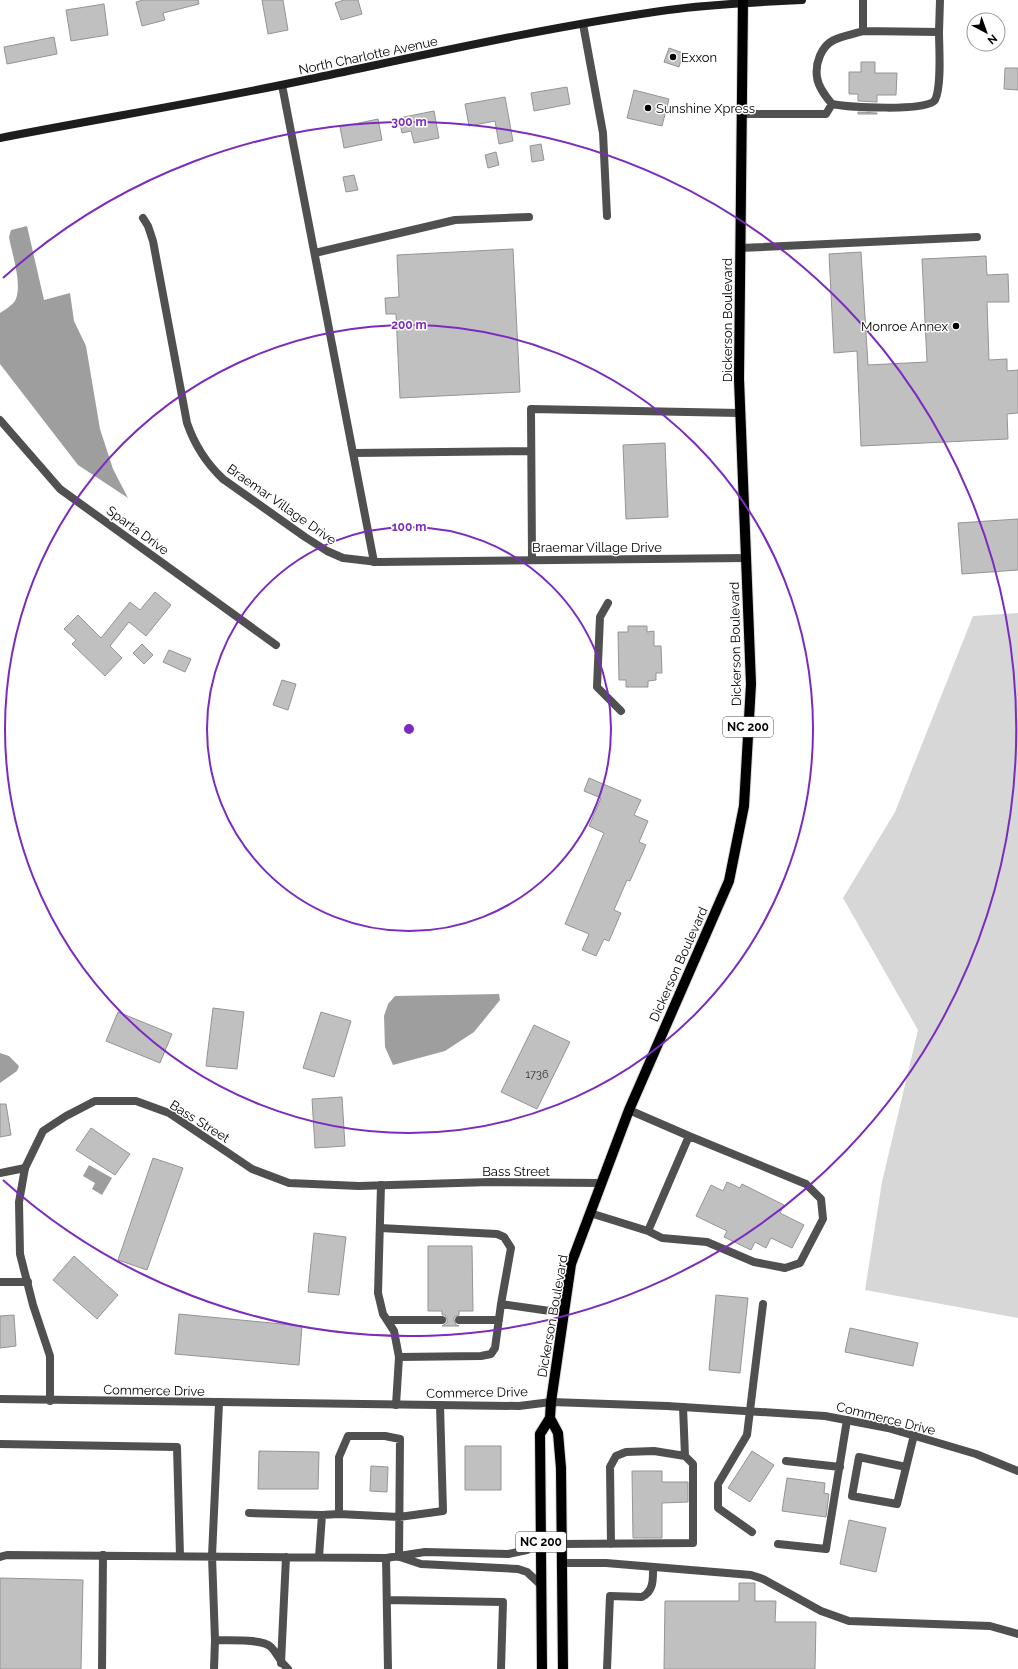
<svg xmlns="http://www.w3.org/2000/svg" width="1018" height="1669" font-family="Raleway,sans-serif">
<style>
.green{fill:#d7d7d7}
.water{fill:#9e9e9e}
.building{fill:#c0c0c0;stroke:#949494}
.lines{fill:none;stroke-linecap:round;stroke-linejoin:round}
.primary-casing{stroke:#dbdbdb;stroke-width:12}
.lane{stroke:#505050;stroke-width:8}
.street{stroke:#505050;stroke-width:8}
.secondary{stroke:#1d1d1d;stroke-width:8}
.primary{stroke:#000;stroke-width:10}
.ring{fill:none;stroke:#7b2cbf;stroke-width:2}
.poi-dot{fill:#000;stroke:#fff;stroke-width:1.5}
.labels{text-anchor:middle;stroke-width:3;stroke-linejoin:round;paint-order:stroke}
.number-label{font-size:11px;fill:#303030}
.shield{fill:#fff;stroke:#4c4c4c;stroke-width:1}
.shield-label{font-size:12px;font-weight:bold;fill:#000}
.street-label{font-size:13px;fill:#000;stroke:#fff}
.poi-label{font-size:13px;fill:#000;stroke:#fff;text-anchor:start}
.centre{fill:#7b2cbf;stroke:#fff;stroke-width:2}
.ring-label{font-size:12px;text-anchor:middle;font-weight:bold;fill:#7b2cbf;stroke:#fff;stroke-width:3;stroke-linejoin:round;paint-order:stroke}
</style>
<rect width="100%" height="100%" fill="#fff"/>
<path class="green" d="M1018,613v705l-153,-28 17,-108 36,-152 -75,-132 52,-86 78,-196z"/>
<path class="water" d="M27,226l17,74 26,-7 4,28 12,25 14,83 13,40 15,29 -50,-33 -78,-101v-51c6,-4 13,-8 16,-14 6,-17 -4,-45 -7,-62l2,-7z
M499,994l1,6 -26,32 -29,19 -52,14 -8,-18 -1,-31 4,-12 7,-8z
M0,1053l9,3 10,10 -2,5 -17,12z
M89,1165l23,13 -10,17 -10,-6 3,-6 -12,-7z"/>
<path class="building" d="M143,0h55l1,4 -36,9 2,7 -23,6 -6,-24z
M262,0h21l5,30 -20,4z
M344,0h14l4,14 -21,6 -6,-17z
M104,4l4,31 -37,6 -5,-31z
M54,37l3,17 -50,10 -3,-17z
M669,48l14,5 -4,14 -15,-5z
M861,62h14v11h22l-1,22h-19v7l-19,-1v-7h-9v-22h12z
M1005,68h13v22l-14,-1z
M567,87l3,17 -36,7 -3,-18z
M634,90l35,9 -7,27 -35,-8z
M505,97l8,44 -14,3 -4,-23 -26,5 -4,-22z
M434,111l5,27 -25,5 -3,-12 -9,2 -3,-15z
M858,112l19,1v1h-19z
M378,119l4,21 -38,8 -4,-21z
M541,144l3,16 -12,2 -2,-16z
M496,152l3,13 -11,3 -3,-13z
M354,175l4,15 -12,2 -3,-15z
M513,249l7,143 -120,6 -4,-84h-10l-1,-16 14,-1 -2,-42z
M861,252l7,113 59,-3 -5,-103 64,-3 1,19 21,-1 1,28h-22l2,58 18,-1v12l11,-1v43l-11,1 1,25 -147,7 -4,-95 -23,2 -5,-99z
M665,443l3,74 -42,2 -3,-74z
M1018,519v51l-56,4 -4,-51z
M155,592l16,13 -25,31 -17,-14 -19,24 12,12 -17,18 -33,-32 4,-4 -12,-11 14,-14 23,23 29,-36 10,8z
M628,626h19v6l7,-1v15h7l1,27h-6v7l-8,1v6h-22v-7h-7l-1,-48h10z
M142,644l11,11 -9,9 -11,-11z
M169,650l22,9 -6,13 -22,-10z
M282,680l14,4 -8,26 -15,-5z
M589,778l52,22 -7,15 14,6 -9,21 7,3 -16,36 -3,-1 -13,30 7,3 -12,28 -5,-2 -8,17 -14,-6 7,-16 -24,-10 39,-91 -15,-7 12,-28 -17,-7z
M213,1008l31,4 -7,57 -31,-3z
M118,1012l54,22 -12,29 -54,-22z
M321,1012l30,9 -17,56 -31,-9z
M534,1025l36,17 -33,67 -36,-17z
M342,1097l3,49 -30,2 -3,-49z
M0,1104h6l5,31 -11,2z
M91,1128l39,26 -15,21 -39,-25z
M153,1158l30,10 -36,102 -29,-10z
M727,1182l13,6 2,-4 42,21 -4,8 24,12 -12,23 -21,-10 -5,10 -11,-6 -4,8 -27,-13 3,-6 -31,-15 15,-31 12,6z
M314,1233l32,4 -7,58 -31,-3z
M428,1246h44l1,65h-14v4l-5,2v3l2,5 3,1h-17l5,-3v-3l-2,-5h-3v-4h-14z
M74,1256l44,39 -21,24 -44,-39z
M716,1295l32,3 -8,75 -31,-3z
M179,1314l123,12 -3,39 -124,-11z
M14,1315l2,31 -16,2v-32z
M850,1328l68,15 -5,23 -68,-14z
M465,1446h36v44h-36z
M259,1451l60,1 -1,37h-60z
M752,1451l22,14 -24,37 -22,-14z
M371,1466l17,1 -1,25 -17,-1z
M632,1471h30v11h26v20l-26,1v35h-29z
M787,1478l38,5 -1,10 5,1 -3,23 -44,-6z
M849,1520l37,8 -10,44 -36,-8z
M0,1578l83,2 -2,89h-81z
M739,1583h16v18h21l-1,21h41l-1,47h-151l1,-68h74z"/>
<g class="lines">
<g class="primary-casing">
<path id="primary" d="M542,1669l-2,-235 10,-16
M563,1669l-2,-201 -3,-35 -8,-15 1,-16 20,-138 58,-154 100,-229 15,-75 7,-122 -12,-305 4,-379"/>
</g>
<path class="lane" d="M863,0v31l76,1 1,-32
M583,24l20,109 4,83
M863,31c-9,3 -21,5 -29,9 -13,6 -19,24 -17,37 1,10 9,20 15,27 15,3 96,8 103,-4 7,-14 4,-52 4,-68
M282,85l92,477
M742,114h84l6,-10
M740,248l237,-11
M315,253l140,-33 74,-3
M0,420l60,69 216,156
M354,453l177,-2
M532,559l-1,-150 209,4
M608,603l-8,14 -3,70 24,24
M0,1173l25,-5
M381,1185l-3,108 5,21 11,17 5,26
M590,1213l58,18 41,-95 -60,-26
M380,1228l117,6 7,3 7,11 -10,56
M648,1231l14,7 45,4 47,20 31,6 15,-5 23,-44 -2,-20 -15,-15 -117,-48
M0,1282h28
M387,1320h55
M459,1320h40
M396,1405l3,-48 82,-1 10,-2 4,-6 6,-44 63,9
M683,1407l2,49
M0,1444l177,3 3,109
M786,1461l54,6
M906,1467l-47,-10 -7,39 45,8 17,-69
M249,1513l73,2
M339,1514l60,3 44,-6 -3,-106
M752,1532l-34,-24v-24l29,-49 16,-131
M562,1544l131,-1v-79l-8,-8 -31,-5 -28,1 -10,4 -6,11 1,77
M778,1544l48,5 21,-129
M0,1557l7,-2 379,3 39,-6 83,2 19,-4 14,-18
M319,1557l3,-42 17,-1v-57l9,-21h37l15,3 -1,118
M400,1557l21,7 97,5 9,3 14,13
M386,1558l2,111
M562,1563h44l145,12 12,4 58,32 28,10 141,5 28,8
M387,1600l116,2 -2,67
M215,1640l-3,-84 7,-153
M281,1663l5,-106
M102,1669l1,-114
M214,1669l1,-29c13,1 47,-2 56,7 7,7 8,14 17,22
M607,1669l3,-73 32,1c12,-6 11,-18 11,-29"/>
<path class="street" d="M143,218l5,8 5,15 34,182c8,23 19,40 36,56l82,58 22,14 16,7 35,4 368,-4
M0,1399l519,7 32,-4 116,4 158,10 63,12 88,26 42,17
M50,1401v-45l-17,-51 -13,-51 -1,-52 6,-34 18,-37 23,-15 29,-15h41l33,12 83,56 37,14 70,3 131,-4 111,1"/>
<path class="secondary" d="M0,138c103,-20 207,-37 310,-59 119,-25 237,-52 358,-69 44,-6 89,-8 134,-10"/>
<use href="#primary" class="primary"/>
</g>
<g class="ring">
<circle cx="409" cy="729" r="202"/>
<circle cx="409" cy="729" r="404"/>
<path d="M3 278A607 607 0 1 1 3 1180"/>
</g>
<g class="poi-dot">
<circle cx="673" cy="57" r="4"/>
<circle cx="648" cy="108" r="4"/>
<circle cx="956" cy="326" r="4"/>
</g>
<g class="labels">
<g class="number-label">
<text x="537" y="1078">1736</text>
</g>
<g class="shield">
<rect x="723" y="717" width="50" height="20" rx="3"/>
<rect x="516" y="1532" width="50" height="20" rx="3"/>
</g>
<g class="shield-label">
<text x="748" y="731">NC 200</text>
<text x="541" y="1546">NC 200</text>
</g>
<g class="street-label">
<text transform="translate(368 55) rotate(-12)" y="5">North Charlotte Avenue</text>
<text transform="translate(727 320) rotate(-90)" y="5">Dickerson Boulevard</text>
<text transform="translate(282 504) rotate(35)" y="5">Braemar Village Drive</text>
<text transform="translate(138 530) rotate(36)" y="5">Sparta Drive</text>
<text x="597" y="552">Braemar Village Drive</text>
<text transform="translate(735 644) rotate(-91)" y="5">Dickerson Boulevard</text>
<text transform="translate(678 964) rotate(-66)" y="5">Dickerson Boulevard</text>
<text transform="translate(200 1121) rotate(32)" y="5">Bass Street</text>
<text x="516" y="1176">Bass Street</text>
<text transform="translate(552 1316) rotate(-80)" y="5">Dickerson Boulevard</text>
<text transform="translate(154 1390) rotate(1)" y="5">Commerce Drive</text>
<text transform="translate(477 1392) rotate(-1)" y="5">Commerce Drive</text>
<text transform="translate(886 1418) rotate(14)" y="5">Commerce Drive</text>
</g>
<g class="poi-label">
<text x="681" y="62">Exxon</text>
<text x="656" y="113">Sunshine Xpress</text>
<text x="948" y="331" text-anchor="end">Monroe Annex</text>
</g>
</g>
<circle cx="409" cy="729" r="6" class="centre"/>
<g class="ring-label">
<text x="409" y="126">300 m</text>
<text x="409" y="329">200 m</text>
<text x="409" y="531">100 m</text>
</g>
<g transform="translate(986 32) rotate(139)"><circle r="19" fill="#ffffff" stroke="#999999"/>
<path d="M0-3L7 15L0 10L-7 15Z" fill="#000000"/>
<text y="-6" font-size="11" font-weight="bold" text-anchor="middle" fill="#000000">N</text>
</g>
</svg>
